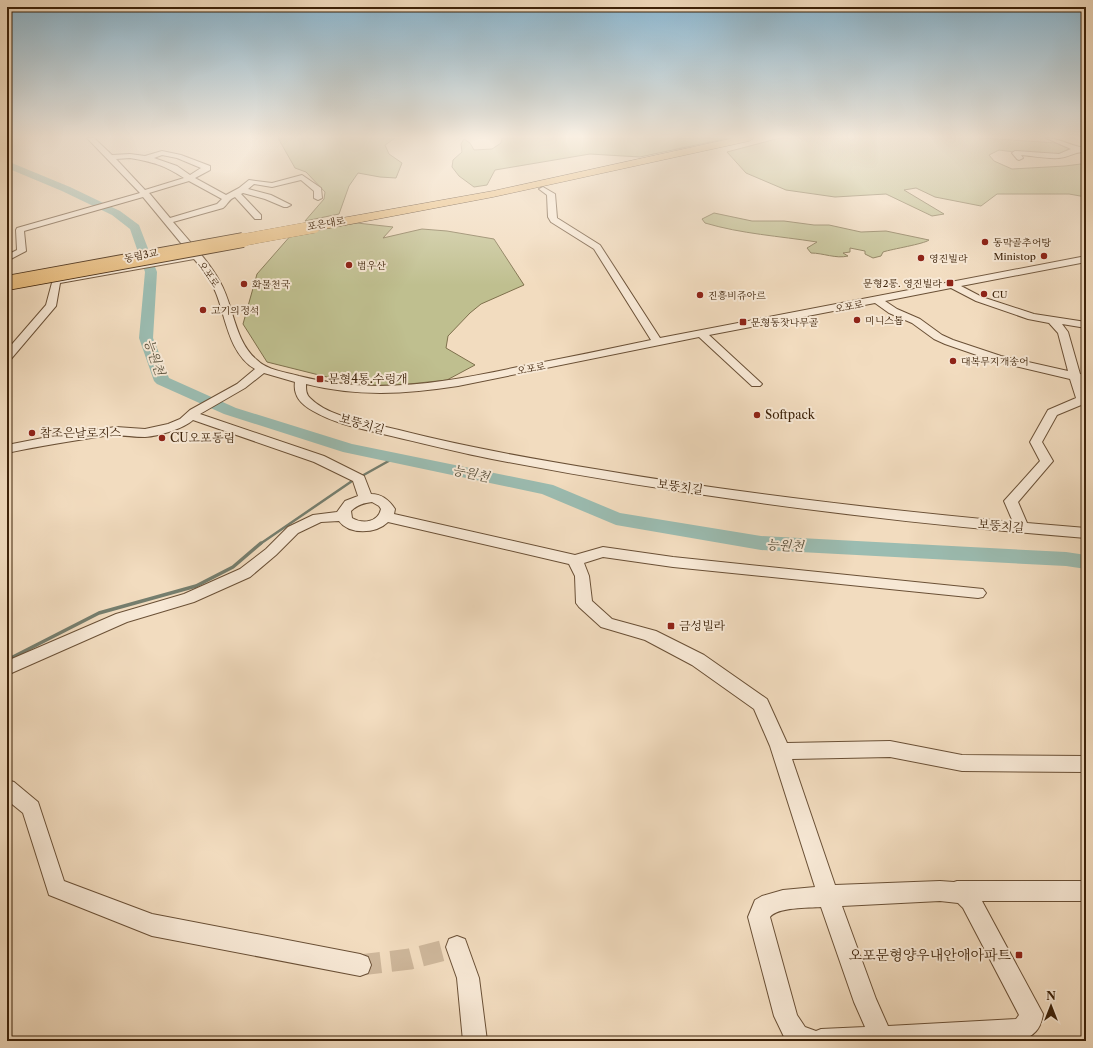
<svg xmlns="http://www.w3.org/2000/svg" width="1093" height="1048" font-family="'Libre Caslon Text','Noto Serif KR',serif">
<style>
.green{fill:#bfbf8f;stroke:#7e704c}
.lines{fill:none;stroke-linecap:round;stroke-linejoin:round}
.stream-far1{stroke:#757e6e;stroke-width:2.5}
.stream{stroke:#757e6e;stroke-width:3.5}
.river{fill:#9bbcb1;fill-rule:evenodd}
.minor-tunnel{stroke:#ceb79b;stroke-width:21;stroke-dasharray:21 10;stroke-linecap:butt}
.minor-casing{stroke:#6a5036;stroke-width:2}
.highway-casing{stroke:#3d2209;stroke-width:1}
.minor{fill:#f7e8d5;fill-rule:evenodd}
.highway{fill:#e9be80;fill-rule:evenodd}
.highway-bridge-far1-casing{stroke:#3d2209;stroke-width:12;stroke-linecap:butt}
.highway-bridge-casing{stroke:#3d2209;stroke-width:16;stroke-linecap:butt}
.highway-bridge-far1{stroke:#e9be80;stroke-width:12}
.highway-bridge{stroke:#e9be80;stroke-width:14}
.poi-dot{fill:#8f2418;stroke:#f7e8d5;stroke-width:1.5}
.labels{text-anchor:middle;stroke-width:4;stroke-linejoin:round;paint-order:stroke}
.far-street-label{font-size:10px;fill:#3d2209;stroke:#f7e8d5}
.far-poi-label{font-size:10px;fill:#3d2209;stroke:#f7e8d5;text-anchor:start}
.poi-label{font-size:12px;fill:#3d2209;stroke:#f7e8d5;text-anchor:start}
.street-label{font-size:12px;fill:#3d2209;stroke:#f7e8d5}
.water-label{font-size:13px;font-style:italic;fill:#59503b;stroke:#f7e8d5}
.near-poi-label{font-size:14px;fill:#3d2209;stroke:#f7e8d5;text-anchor:end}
</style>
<rect width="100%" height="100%" fill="#f2dcbf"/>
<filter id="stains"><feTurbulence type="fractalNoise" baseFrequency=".005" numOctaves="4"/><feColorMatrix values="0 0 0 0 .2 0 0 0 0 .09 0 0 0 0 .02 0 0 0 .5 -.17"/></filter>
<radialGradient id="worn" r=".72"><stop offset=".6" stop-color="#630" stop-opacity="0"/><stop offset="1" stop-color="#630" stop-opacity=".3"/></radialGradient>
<path class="green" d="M278,138h117l-10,7 4,9 13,9 -6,15 -16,-1 -22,-4 -9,13 -10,28 -34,7 19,-22 1,-7 -19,-20 -11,-4z
M502,138h227l-89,19 -50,-3 -95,16 -8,15 -13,2 -15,-11 -7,-9 1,-7 9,-8 -1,-8 3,-5 6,4 4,7 18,-1 9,-6z
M780,138h203l73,5 14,5 -12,7 -13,1 -46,-6 -10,5 5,6 18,8 53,-3 16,-2 5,2v31l-17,-3h-72l-16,12 -46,-9 -19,-9 -12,2 40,24 -12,2 -46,-22 -51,3 -49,-7 -40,-17 -19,-21z
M714,213l38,8h32l30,4h15l32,7 25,-1 43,9c-5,4 -37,9 -46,12l-2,4 -8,2 -8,-4v-3l-15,-3v4l-7,1 5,3c-12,3 -25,-3 -37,-3l-4,-5 10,-6c-38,-6 -75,-8 -112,-19l-3,-4z
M357,223l36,4 -10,11 39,-9 25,2 47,8 30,46 -43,19 -11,9 -22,23 -2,12 29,17 -28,15 -66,7 -42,-7 -72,-18 -24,-38 14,-50 35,-40z"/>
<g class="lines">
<path class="stream-far1" d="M360,477l34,-19
M260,544l95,-65"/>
<path class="stream" d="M7,660l92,-47 97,-27 37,-19 28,-24"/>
<path class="river" d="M7,161l63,26 50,24 19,14 18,47 -4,66 16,40 67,30 116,36 201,41 67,28 141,23 305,16 20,3v14l-20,-3 -305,-16 -145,-25 -74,-31 -199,-42 -119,-38 -67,-30 -3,-3 -15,-43 6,-66 -15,-43 -18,-14 -50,-24 -55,-23z"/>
<path class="minor-tunnel" d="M360,965l50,-6 47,-12"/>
<g class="minor-casing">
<path id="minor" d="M87,138h7l18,17 18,-1 15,2 17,-5 19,4 29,11v4l-15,8 31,17 13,-7 10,-8 23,3 30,-8 19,13 1,10 -4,2 -4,-2v-7l-13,-11 -29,7 -18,-3 -6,5 23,6 20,10 -4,2h-3l-19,-8 -22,-6 -2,1 20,21v4h-6l-20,-22c-6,2 -7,7 -12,11l-50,14c16,19 35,38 47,60 14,24 14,59 37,78 10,10 28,12 42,16 78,20 147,6 224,-10 43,-8 85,-17 128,-26l-57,-91 -43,-27 -3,-5 -1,-22 -8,-6 4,-2 12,7 2,24 43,27 60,93 426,-82v6l-125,24 21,11 52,17 52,8v6l-24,-4 6,8 12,42 6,1v6h-4l4,13v9l-29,12 -15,27 11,19 -35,41 9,21 59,5v10c-199,-16 -398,-41 -594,-79 -35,-7 -70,-16 -105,-24 -24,-6 -52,-11 -74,-24 -12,-7 -20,-15 -18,-29l-31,-9 -19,15 -45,26 124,42 40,20 7,18c11,0 18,6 24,15l-1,5 181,41 28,-8 70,10 310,32 3,4 -3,4 -5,1 -305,-31 -70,-10 -19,6 5,13 3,25 20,18 44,12 48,24 63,44 20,44 103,-2 72,14 124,1v16l-124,-1 -72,-14 -98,2 43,126 105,-4 14,1 3,-1h129v20h-104l61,113c-2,15 -9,22 -23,27h-234l-12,-25 -26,-99 7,-17 7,-4 21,-6 32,-3 -45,-141 -16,-37 -62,-44 -47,-25 -44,-13 -22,-20 -3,-4 -1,-27 -6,-12 -181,-42c-12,12 -39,13 -49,-1l-18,1 -23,11 -22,22 -26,22 -56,25 -67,20 -120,53v-14l109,-47 68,-20 56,-25 26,-20 22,-22 25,-12 24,-3 8,-11 13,-5 -5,-15 -39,-19 -121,-42c-10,9 -34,16 -48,17 -14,0 -27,-3 -41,-1 -32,5 -65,10 -97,17v-8l56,-11 53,-7 29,2 23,-5 12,-5 10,-9 47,-26 18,-15c-26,-15 -29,-51 -39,-76 -5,-13 -13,-24 -22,-34l-134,24 -4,23 -45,53 -4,1v-10l39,-45 7,-26 137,-25 -47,-57 -119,34 2,20 -19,10v-6l10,-5 -1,-20 1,-2 123,-35zM162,155l15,3 24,10 -11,7 -13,-9 -23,-8zM130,158c23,4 34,7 54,20l-39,12 -29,-31zM189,181l33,18 -5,5 -47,14 -20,-24 -1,-1zM951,288l25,13 52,18 21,4 9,10 10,38 -67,-15 -48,-16 -11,-5 -22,-16 -23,-10 -12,-8zM875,303l14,10 23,10 22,16 11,5 49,17 76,18 6,19 -28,12 -18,32 10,19 -36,40 9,21c-138,-13 -276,-29 -412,-52 -68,-11 -136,-23 -202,-40 -27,-7 -70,-12 -89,-32 -4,-4 -4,-8 -4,-14 51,13 101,10 152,2l241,-49 53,49h8l2,-2 -2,-2 -51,-47zM372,502l7,4 2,3c-3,14 -19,15 -29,9l-1,-7c6,-6 12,-8 21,-9zM940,901l18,2 5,5 56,107 -3,4 -128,7 -12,-27 -34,-93zM821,907l33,95 11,25 -44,2 -5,2 -11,-4 -8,-12 -27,-98c7,-10 39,-9 51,-10z
M1046,138c14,0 26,9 40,10v4c-11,-1 -16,5 -27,6 -12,1 -26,-2 -38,-3l2,3 -4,2 -2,-1 -5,-6 3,-2 44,3 12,-5z
M7,780l7,2 24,20 26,79 88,33 208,40 8,3 3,8 -3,8 -8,3 -208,-40 -103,-41 -26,-82 -16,-13z
M457,936l8,3 14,39 8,63h-24l-6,-63 -11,-31 3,-8z"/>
</g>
<g class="highway-casing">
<path id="highway" d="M734,138h20l-5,3 -256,56 -179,34 -4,-1 -2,-3 2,-3 4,-1 179,-32z"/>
</g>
<use href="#minor" class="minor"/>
<use href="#highway" class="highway"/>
<g class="highway-bridge-far1-casing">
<path id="highway-bridge-far1" d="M237,241l77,-14"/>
</g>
<g class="highway-bridge-casing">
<path id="highway-bridge" d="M7,283l236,-43"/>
</g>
<use href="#highway-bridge-far1" class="highway-bridge-far1"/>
<use href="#highway-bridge" class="highway-bridge"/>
</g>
<linearGradient id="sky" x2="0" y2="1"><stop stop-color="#89b7d2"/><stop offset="0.48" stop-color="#f9efe2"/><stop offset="1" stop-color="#f9efe2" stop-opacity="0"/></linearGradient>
<rect width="1093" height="285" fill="url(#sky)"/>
<g class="poi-dot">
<circle cx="985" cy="242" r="4"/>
<circle cx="1044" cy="256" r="4"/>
<circle cx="921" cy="258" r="4"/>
<circle cx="349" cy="265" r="4"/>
<rect x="946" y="279" width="8" height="8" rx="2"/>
<circle cx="244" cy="284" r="4"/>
<circle cx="984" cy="294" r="4"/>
<circle cx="700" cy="295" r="4"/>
<circle cx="203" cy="310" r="4"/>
<circle cx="857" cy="320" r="4"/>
<rect x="739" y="318" width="8" height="8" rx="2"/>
<circle cx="953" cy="361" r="4"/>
<rect x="316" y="375" width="8" height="8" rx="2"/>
<circle cx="757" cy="415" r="4"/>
<circle cx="32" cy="433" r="4"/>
<circle cx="162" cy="438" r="4"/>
<rect x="667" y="622" width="8" height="8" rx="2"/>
<rect x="1015" y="951" width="8" height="8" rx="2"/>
</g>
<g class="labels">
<g class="far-street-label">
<text transform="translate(326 223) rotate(-10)" y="4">포은대로</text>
<text transform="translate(141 255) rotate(-11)" y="4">동림3교</text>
<text transform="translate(209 274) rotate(56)" y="4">오포로</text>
<text transform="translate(849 306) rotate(-11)" y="4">오포로</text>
<text transform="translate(531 368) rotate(-11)" y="4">오포로</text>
</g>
<g class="far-poi-label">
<text x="993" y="246">동막골추어탕</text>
<text x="1036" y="260" text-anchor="end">Ministop</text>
<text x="929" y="262">영진빌라</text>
<text x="357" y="269">범우산</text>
<text x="942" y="287" text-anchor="end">문형2통. 영진빌라</text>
<text x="252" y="288">화물천국</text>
<text x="992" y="298">CU</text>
<text x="708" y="299">진흥비쥬아르</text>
<text x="211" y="314">고기의정석</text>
<text x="865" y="324">미니스톱</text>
<text x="751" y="326">문형동잣나무골</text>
<text x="961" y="365">대복무지개송어</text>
</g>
<g class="poi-label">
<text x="328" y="383">문형4통.수렁개</text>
<text x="765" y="419">Softpack</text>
<text x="40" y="437">참조은날로지스</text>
<text x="170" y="442">CU오포동림</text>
<text x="679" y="630">금성빌라</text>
</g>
<g class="street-label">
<text transform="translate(362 424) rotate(16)" y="4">보뚱치길</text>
<text transform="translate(680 487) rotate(8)" y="4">보뚱치길</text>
<text transform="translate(1001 526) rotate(5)" y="4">보뚱치길</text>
</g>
<g class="water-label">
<text transform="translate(155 357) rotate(71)" y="5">능원천</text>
<text transform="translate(471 473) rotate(12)" y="5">능원천</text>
<text transform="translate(785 545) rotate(3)" y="5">능원천</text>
</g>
<g class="near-poi-label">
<text x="1011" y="960">오포문형양우내안애아파트</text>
</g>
</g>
<rect width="1093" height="1048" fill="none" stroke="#f2dcbf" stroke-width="24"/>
<rect x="8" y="8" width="1077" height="1032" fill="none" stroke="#3d2209" stroke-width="2"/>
<rect x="12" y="12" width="1069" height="1024" fill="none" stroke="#3d2209"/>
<g transform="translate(1051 1006)" stroke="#f7e8d5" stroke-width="3" paint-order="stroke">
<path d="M0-3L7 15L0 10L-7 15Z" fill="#3d2209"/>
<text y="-6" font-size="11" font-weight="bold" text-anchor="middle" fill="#3d2209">N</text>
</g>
<rect width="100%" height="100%" filter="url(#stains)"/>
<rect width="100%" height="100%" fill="url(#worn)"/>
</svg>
